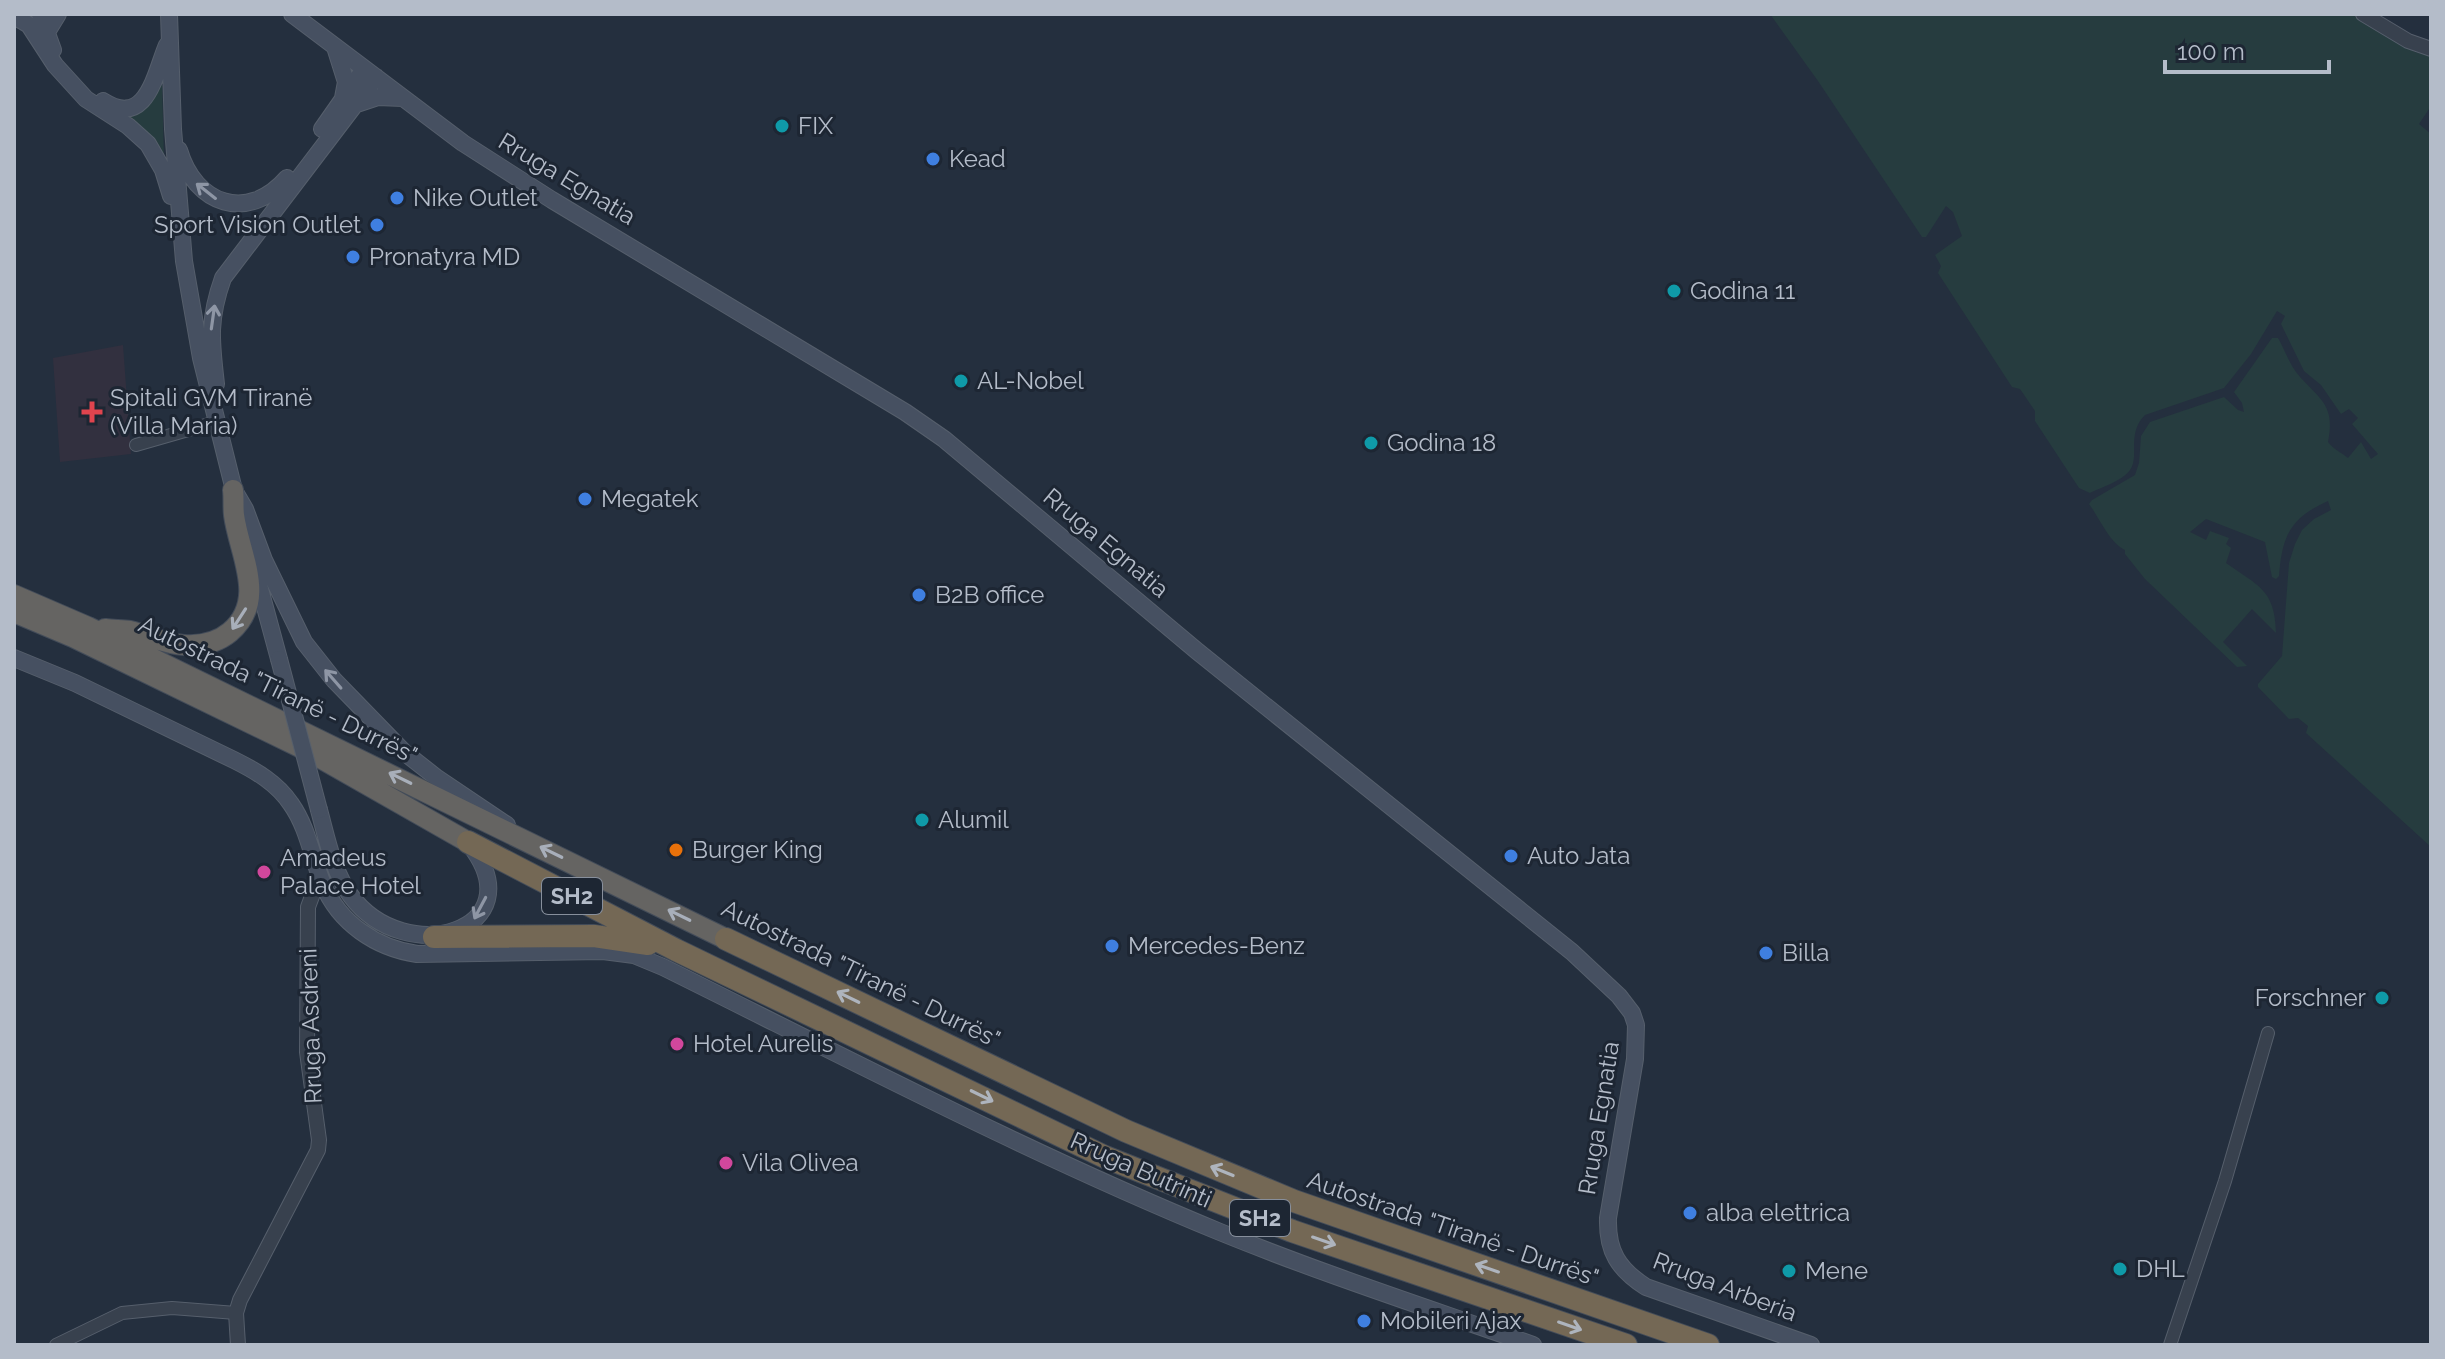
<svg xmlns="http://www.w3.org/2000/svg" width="2445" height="1359" font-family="Raleway,sans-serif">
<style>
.medical{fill:#32303f}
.green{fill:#263c3f}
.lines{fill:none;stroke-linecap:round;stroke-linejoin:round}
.minor-casing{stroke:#565f6c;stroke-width:14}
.tertiary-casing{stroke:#565f6c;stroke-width:16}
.secondary-casing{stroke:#565f6c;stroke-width:18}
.trunk-casing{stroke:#434c59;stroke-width:22}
.motorway-casing{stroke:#434c59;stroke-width:24}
.minor{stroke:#38414e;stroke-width:12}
.tertiary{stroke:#38414e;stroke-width:14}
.secondary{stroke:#465061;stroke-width:16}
.trunk{stroke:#656462;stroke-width:20}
.motorway{stroke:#746855;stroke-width:22}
.secondary-bridge-casing{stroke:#565f6c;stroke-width:18;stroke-linecap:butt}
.secondary-bridge{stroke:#465061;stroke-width:16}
.oneway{stroke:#8e96a5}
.oneway2{stroke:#a8afba}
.oneway3{stroke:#aeb4bd}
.culture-dot{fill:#0f9aa8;stroke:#1d2633;stroke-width:3}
.shop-dot{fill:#3f7fe0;stroke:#1d2633;stroke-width:3}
.health-dot{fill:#e0444e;stroke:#1d2633;stroke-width:3}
.food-dot{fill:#e8710a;stroke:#1d2633;stroke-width:3}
.hotel-dot{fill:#d1479c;stroke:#1d2633;stroke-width:3}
.labels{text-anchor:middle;stroke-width:6;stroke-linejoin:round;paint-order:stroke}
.shield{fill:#1d2633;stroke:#878f9c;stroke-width:2}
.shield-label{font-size:22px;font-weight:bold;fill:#b4bcc9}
.poi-label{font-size:24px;fill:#b4bcc9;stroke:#1d2633;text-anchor:start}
.street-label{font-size:24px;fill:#b4bcc9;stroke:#1d2633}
</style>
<rect width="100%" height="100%" fill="#242f3e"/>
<path class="medical" d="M123,345l8,109 -71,8 -7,-104z"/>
<path class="green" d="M1770,14h582l63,38 16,4v50l-12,18 12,10v713l-125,-114 2,-7 -10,-8 -9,1 -31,-32v-3l24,-28 7,-93 6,-19 7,-14 12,-11 17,-9 -3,-9c-38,17 -46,35 -49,75l-3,3 -4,-2 -7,-35 -59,-23 -16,13 16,8 4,-9 19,7 -3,6 5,4 -5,15c32,23 49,26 50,70l-24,-24 -29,33 24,24 -10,1 -92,-88 -20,-25v-4c-16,-8 -25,-31 -36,-46l3,-4 43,-25 4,-12 2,-27 9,-14 74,-25 14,13 6,2 -2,-9 -8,-11 38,-54h6c7,12 12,28 22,39 22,24 35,29 28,65 6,8 13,10 20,16l13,-16 10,17 7,-5 -26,-30 6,-6 -9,-9 -8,5 -20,-29 -17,-14 -23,-47 4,-8 -8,-5 -26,43 -27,34 -79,27c-19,19 -5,41 -15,55 -8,11 -28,17 -40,23l-11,-5 -44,-67v-10l-15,-22 -8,-2 -74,-114 3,-7 -6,-11 27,-19 -9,-24 -7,-6 -20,31h-4l-104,-156z
M162,83l2,76 -37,-42 26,-20z"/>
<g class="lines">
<g class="minor-casing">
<path id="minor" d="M136,445l80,-23
M56,1345l66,-32 50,-5 64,5
M2170,1345l55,-164 43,-148"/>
</g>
<g class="tertiary-casing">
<path id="tertiary" d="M2363,14l45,27 23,8
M238,1345l-2,-32 4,-13 78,-150 1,-10 -12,-88 1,-145 6,-16 10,-5"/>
</g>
<g class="secondary-casing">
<path id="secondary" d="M40,14l13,36
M169,14l4,115 11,132 17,97 36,144
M292,14l171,129 89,57 353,212 39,27 253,212 375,301 47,44 13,17 4,12 -1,34 -27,159c-1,33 10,51 38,69l165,58
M14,16l15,9 26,40 31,34 42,27 20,18 15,26 8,26
M47,32l11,-18
M335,47l11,35 -3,16
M103,101c44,28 52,-28 64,-56
M354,105l24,-8 25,1
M322,129l42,-60
M179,150c16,55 69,73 108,28
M216,384c-5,-43 -8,-64 7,-106l153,-201
M235,492l10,17 19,51 40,82 30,38 70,72 33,26 70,47
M253,563l26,96
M14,658l61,25 159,77c22,11 43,23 57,44 17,24 21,54 32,80 16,39 53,64 94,70l186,-3 31,4 29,12c184,91 367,187 557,265 103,42 208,76 313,113
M319,810c8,29 14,62 32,86 55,74 185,34 119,-51"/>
</g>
<g class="trunk-casing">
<path id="trunk" d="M14,595l74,32 638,312
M14,612l59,25 235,114 160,91
M105,629c8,1 17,1 25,2 18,4 35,13 54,14 16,1 33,-2 46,-13 38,-32 9,-78 4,-117 -1,-8 0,-17 -1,-25"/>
</g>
<g class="motorway-casing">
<path id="motorway" d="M468,842l208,108 429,207 187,74 334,114
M434,937l160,-1 54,8
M726,939l400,192 168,70 414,144"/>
</g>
<use href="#minor" class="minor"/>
<use href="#tertiary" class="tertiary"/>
<use href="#secondary" class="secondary"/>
<use href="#trunk" class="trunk"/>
<use href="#motorway" class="motorway"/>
<g class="secondary-bridge-casing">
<path id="secondary-bridge" d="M279,659l40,151"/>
</g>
<use href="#secondary-bridge" class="secondary-bridge"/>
</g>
<defs><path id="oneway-shaft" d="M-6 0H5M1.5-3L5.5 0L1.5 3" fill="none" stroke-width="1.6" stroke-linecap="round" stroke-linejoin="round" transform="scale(2)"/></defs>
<g class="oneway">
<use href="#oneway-shaft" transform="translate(206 191) rotate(-142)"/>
<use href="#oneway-shaft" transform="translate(213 317) rotate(-82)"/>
<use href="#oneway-shaft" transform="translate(333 679) rotate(-131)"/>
<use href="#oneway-shaft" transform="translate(480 908) rotate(118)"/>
</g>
<g class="oneway2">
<use href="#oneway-shaft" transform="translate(239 619) rotate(123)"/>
<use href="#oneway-shaft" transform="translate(400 778) rotate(-154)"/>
<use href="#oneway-shaft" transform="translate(551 852) rotate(-154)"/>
<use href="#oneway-shaft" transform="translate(679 915) rotate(-154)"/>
</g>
<g class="oneway3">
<use href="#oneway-shaft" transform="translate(848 997) rotate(-154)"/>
<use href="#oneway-shaft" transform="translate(982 1096) rotate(26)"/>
<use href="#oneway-shaft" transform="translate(1222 1171) rotate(-158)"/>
<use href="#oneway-shaft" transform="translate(1324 1241) rotate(19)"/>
<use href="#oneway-shaft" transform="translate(1487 1268) rotate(-161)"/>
<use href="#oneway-shaft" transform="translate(1570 1326) rotate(19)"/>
</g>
<g class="culture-dot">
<circle cx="782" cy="126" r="8"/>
<circle cx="1674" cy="291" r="8"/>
<circle cx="961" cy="381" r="8"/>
<circle cx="1371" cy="443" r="8"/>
<circle cx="922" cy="820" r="8"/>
<circle cx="2382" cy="998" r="8"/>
<circle cx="2120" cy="1269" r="8"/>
<circle cx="1789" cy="1271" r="8"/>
</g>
<g class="shop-dot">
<circle cx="933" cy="159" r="8"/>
<circle cx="397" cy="198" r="8"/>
<circle cx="377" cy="225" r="8"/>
<circle cx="353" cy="257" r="8"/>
<circle cx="585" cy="499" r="8"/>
<circle cx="919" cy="595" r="8"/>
<circle cx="1511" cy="856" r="8"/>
<circle cx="1112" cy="946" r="8"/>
<circle cx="1766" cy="953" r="8"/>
<circle cx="1690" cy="1213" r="8"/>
<circle cx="1364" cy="1321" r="8"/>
</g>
<path class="health-dot" d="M88 400h8v8h8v8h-8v8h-8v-8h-8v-8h8z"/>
<circle class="food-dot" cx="676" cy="850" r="8"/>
<g class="hotel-dot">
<circle cx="264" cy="872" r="8"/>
<circle cx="677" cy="1044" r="8"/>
<circle cx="726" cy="1163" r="8"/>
</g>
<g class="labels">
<g class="shield">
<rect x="542" y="878" width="60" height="36" rx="6"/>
<rect x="1230" y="1200" width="60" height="36" rx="6"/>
</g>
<g class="shield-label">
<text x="572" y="904">SH2</text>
<text x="1260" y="1226">SH2</text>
</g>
<g class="poi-label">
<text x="798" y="134">FIX</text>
<text x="949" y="167">Kead</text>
<text x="413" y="206">Nike Outlet</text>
<text x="361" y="233" text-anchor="end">Sport Vision Outlet</text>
<text x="369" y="265">Pronatyra MD</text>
<text x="1690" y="299">Godina 11</text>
<text x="977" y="389">AL-Nobel</text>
<text x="110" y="406">Spitali GVM Tiranë<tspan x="110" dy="28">(Villa Maria)</tspan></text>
<text x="1387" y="451">Godina 18</text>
<text x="601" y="507">Megatek</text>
<text x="935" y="603">B2B office</text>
<text x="938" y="828">Alumil</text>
<text x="692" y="858">Burger King</text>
<text x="1527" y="864">Auto Jata</text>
<text x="280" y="866">Amadeus<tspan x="280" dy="28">Palace Hotel</tspan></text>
<text x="1128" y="954">Mercedes-Benz</text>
<text x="1782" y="961">Billa</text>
<text x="2366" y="1006" text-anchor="end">Forschner</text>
<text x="693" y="1052">Hotel Aurelis</text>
<text x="742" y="1171">Vila Olivea</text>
<text x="1706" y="1221">alba elettrica</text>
<text x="2136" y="1277">DHL</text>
<text x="1805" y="1279">Mene</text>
<text x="1380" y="1329">Mobileri Ajax</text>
</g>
<g class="street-label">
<text transform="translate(567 179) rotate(31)" y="8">Rruga Egnatia</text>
<text transform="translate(1106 543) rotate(40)" y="8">Rruga Egnatia</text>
<text transform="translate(278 690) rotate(26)" y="8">Autostrada "Tiranë - Durrës"</text>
<text transform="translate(861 974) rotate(26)" y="8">Autostrada "Tiranë - Durrës"</text>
<text transform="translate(311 1026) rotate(-92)" y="8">Rruga Asdreni</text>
<text transform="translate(1599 1118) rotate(-81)" y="8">Rruga Egnatia</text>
<text transform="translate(1141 1170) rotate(24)" y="8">Rruga Butrinti</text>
<text transform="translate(1453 1229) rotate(19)" y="8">Autostrada "Tiranë - Durrës"</text>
<text transform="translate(1725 1287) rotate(21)" y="8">Rruga Arberia</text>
</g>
</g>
<rect width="2445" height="1359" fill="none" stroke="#b4bcc9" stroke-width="32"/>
<path d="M2165 60v12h164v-12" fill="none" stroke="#b4bcc9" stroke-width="4"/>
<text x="2177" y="60" font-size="24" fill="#b4bcc9" stroke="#1d2633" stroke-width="6" paint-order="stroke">100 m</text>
</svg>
